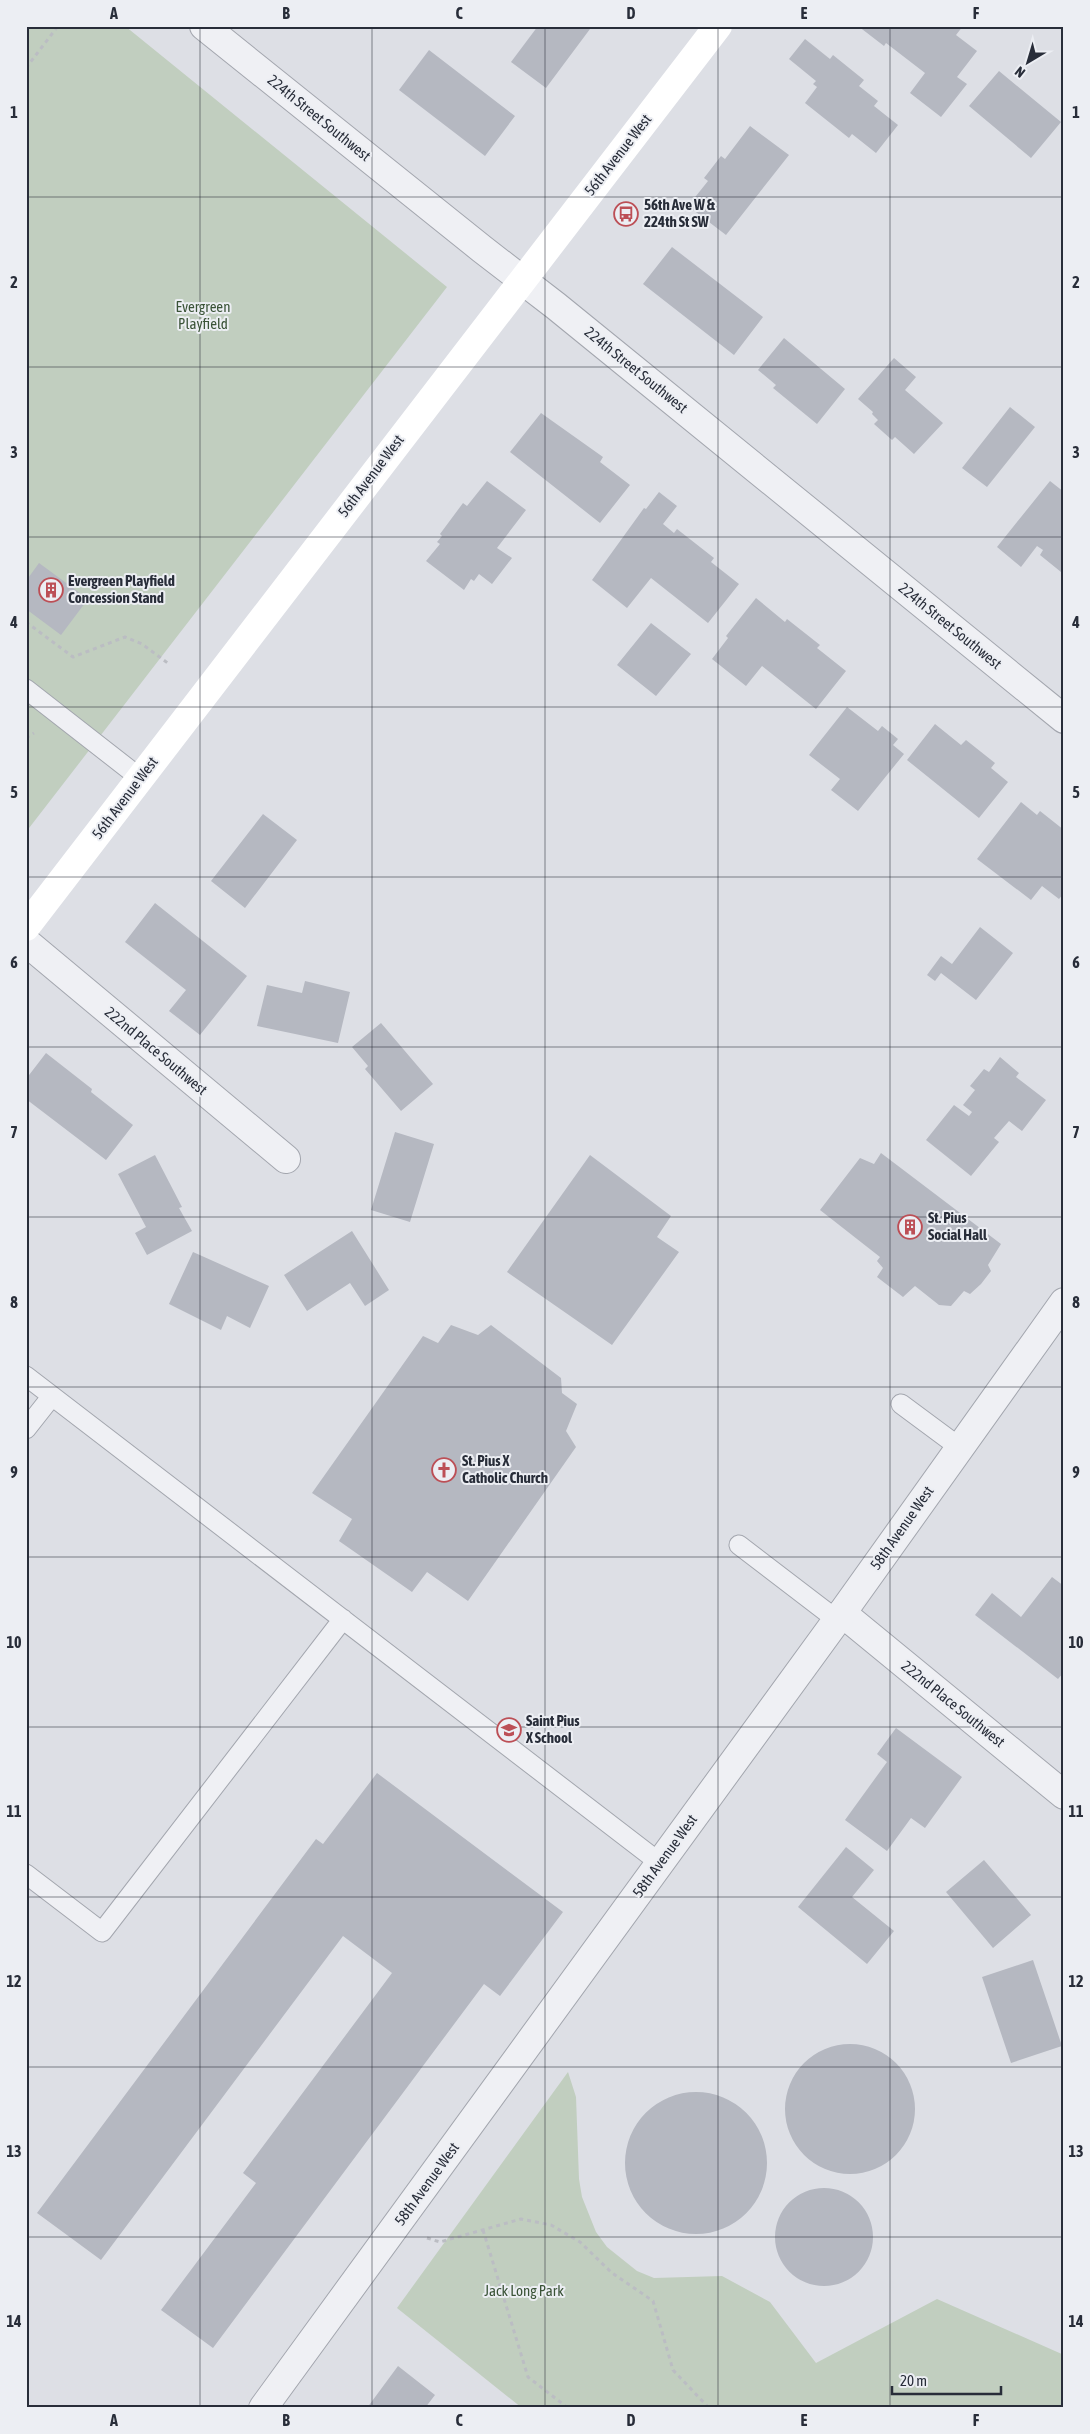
<svg xmlns="http://www.w3.org/2000/svg" width="1090" height="2434" font-family="'Asap Condensed',sans-serif">
<style>
.green{fill:#c1cebf}
.building{fill:#b5b8c1}
.lines{fill:none;stroke-linecap:round;stroke-linejoin:round}
.service-casing{stroke:#a3a6ae;stroke-width:21}
.minor-casing{stroke:#a3a6ae;stroke-width:30}
.tertiary-casing{stroke:#a3a6ae;stroke-width:30}
.path{stroke:#bbbdc3;stroke-width:3;stroke-dasharray:4 4;stroke-linecap:butt}
.service{stroke:#eff0f4;stroke-width:19}
.minor{stroke:#eff0f4;stroke-width:28}
.tertiary{stroke:#eff0f4;stroke-width:28}
.secondary{stroke:#fff;stroke-width:28}
.grid{fill:none;stroke:#282d39;stroke-width:1;stroke-opacity:0.55}
.labels{text-anchor:middle;stroke-width:4;stroke-linejoin:round;paint-order:stroke}
.street-label{font-size:15px;fill:#282d39;stroke:#eceef3}
.poi-label{font-size:15px;font-weight:bold;fill:#282d39;stroke:#eceef3;text-anchor:start}
.park-label{font-size:15px;fill:#3a5337;stroke:#eceef3}
.neatline{fill:none;stroke:#282d39;stroke-width:2}
.grid-label{font-size:16px;text-anchor:middle;font-weight:bold;fill:#282d39}
</style>
<rect width="100%" height="100%" fill="#dddfe5"/>
<path class="green" d="M26,26h99l322,261 -421,545z
M568,2072l8,25 3,82 3,18 14,35 11,15 30,24 17,7 68,-2 48,26 46,61 121,-64 127,56v53h-542l-125,-100z"/>
<path class="building" d="M538,26h49l3,3 -44,59 -35,-26z
M858,26h105l-7,9 21,16 -20,26 10,7 -26,33 -31,-24 15,-20 -39,-30 -2,3z
M805,39l25,20 3,-4 31,25 -5,6 19,15 -4,5 24,19 -22,28 -24,-19 -3,4 -44,-35 12,-16 -4,-3 3,-3 -27,-22z
M429,50l86,66 -30,40 -86,-66z
M999,71l62,51 -30,36 -62,-52z
M750,126l39,29 -63,80 -38,-29 20,-25 -4,-3 17,-22 4,3z
M672,247l91,70 -29,38 -91,-71z
M784,338l61,51 -28,35 -44,-36 3,-3 -18,-15z
M894,358l22,19 -11,13 38,33 -29,31 -19,-17 -3,3 -18,-16 4,-4 -6,-6 1,-2 -15,-13z
M1010,407l25,20 -48,60 -25,-19z
M541,413l62,44 -3,5 30,23 -30,38 -90,-71z
M487,481l39,29 -29,38 15,10 -20,26 -13,-10 -5,7 -3,-2 -7,11 -38,-29 14,-17 -3,-2 5,-6 -2,-2 23,-31 4,3z
M1050,481l14,11v77l-3,3 -21,-17 3,-5 -6,-4 -16,21 -24,-20z
M659,492l18,14 -14,18 11,9 3,-4 37,29 -3,4 28,22 -31,39 -57,-45 -24,30 -35,-28 52,-72 2,1z
M39,563l49,36 -27,36 -35,-26v-28z
M756,598l29,24 2,-3 33,26 -3,3 29,23 -30,38 -54,-43 -16,20 -34,-27 16,-21 -2,-2z
M651,623l40,31 -35,42 -39,-31z
M847,707l31,24 4,-5 16,13 -5,6 11,9 -46,57 -27,-21 9,-11 -31,-24z
M935,724l26,21 5,-5 29,23 -4,5 17,14 -29,36 -72,-58z
M1021,802l16,13 3,-4 24,19v63l-5,6 -17,-13 -11,14 -54,-41z
M263,814l34,26 -52,68 -34,-27z
M155,903l92,73 -47,59 -31,-24 17,-21 -61,-48z
M980,927l33,26 -37,47 -35,-27 -6,8 -8,-6 14,-19 11,8z
M305,981l45,11 -12,51 -81,-17 10,-41 35,8z
M381,1023l52,61 -32,27 -36,-42 3,-3 -16,-19z
M46,1053l46,36 -1,3 42,33 -27,35 -80,-61v-20z
M1000,1057l19,16 -3,4 30,23 -24,31 -13,-10 -15,17 5,4 -28,34 -45,-36 28,-35 15,11 3,-4 -9,-7 12,-15 -5,-4 14,-17 5,3z
M395,1132l39,12 -24,78 -39,-12z
M881,1153l120,91 -13,21 3,6 -10,13 -11,10 -6,-3 -13,15 -12,-1 -24,-19 -12,11 -26,-20 6,-9 -6,-7 3,-4 -60,-47 40,-52 14,6z
M155,1155l27,52 -3,1 13,23 -45,24 -12,-22 11,-6 -28,-53z
M590,1155l81,61 -14,21 22,15 -67,93 -105,-73z
M352,1231l37,59 -24,16 -15,-23 -43,28 -23,-36z
M193,1252l76,34 -19,42 -23,-12 -6,14 -52,-26z
M451,1325l27,10 13,-10 70,53 1,15 15,11 -11,27 10,16 -108,154 -41,-29 -15,20 -73,-51 13,-22 -40,-26 111,-157 15,7z
M1052,1577l12,9v86l-6,7 -83,-64 17,-22 29,24z
M896,1728l66,49 -37,51 -14,-10 -24,33 -42,-31 42,-58 -10,-8z
M377,1773l186,139 -63,84 -16,-12 -271,364 -52,-38 95,-127 -13,-10 149,-200 -49,-37 -242,324 -64,-47 279,-374 7,5z
M846,1847l28,23 -22,27 42,34 -27,33 -69,-57z
M984,1860l47,55 -38,33 -47,-56z
M1033,1960l29,86 -51,17 -29,-86z
M785 2109a65 65 0 1 1 130 0a65 65 0 1 1-130 0Z
M625 2163a71 71 0 1 1 142 0a71 71 0 1 1-142 0Z
M775 2237a49 49 0 1 1 98 0a49 49 0 1 1-98 0Z
M398,2366l37,29 -10,13h-58z"/>
<g class="lines">
<g class="service-casing">
<path id="service" d="M26,689l114,89
M26,1376l634,487
M901,1404l58,43
M26,1429l26,-33
M739,1545l98,75
M26,1874l76,58 241,-313"/>
</g>
<g class="minor-casing">
<path id="minor" d="M204,26l278,223 74,57 508,413
M26,942l260,217
M842,1613l222,182"/>
</g>
<g class="tertiary-casing">
<path id="tertiary" d="M263,2408l574,-788 227,-318"/>
</g>
<path class="path" d="M26,68l32,-42
M26,622l47,35 52,-20 17,7 27,20
M26,738l8,-5
M483,2230l45,147 40,31
M427,2238l13,4 81,-23 30,6 29,17 32,31 41,28 20,69 36,38"/>
<use href="#service" class="service"/>
<use href="#minor" class="minor"/>
<use href="#tertiary" class="tertiary"/>
<path class="secondary" d="M26,927l692,-901"/>
</g>
<path class="grid" d="M200,26v2382M372,26v2382M545,26v2382M718,26v2382M890,26v2382M26,197h1038M26,367h1038M26,537h1038M26,707h1038M26,877h1038M26,1047h1038M26,1217h1038M26,1387h1038M26,1557h1038M26,1727h1038M26,1897h1038M26,2067h1038M26,2237h1038"/>
<defs>
<g id="bus-ring" transform="scale(1.25)"><circle r="9.5" fill="#eceef3" stroke="#bc4f56" stroke-width="1.5"/><path d="M-5-6H5V4H4V6H2V4H-2V6H-4V4H-5ZM-3.5-4V0h7V-4ZM-3.5 1.2v1.5H-2V1.2ZM2 1.2v1.5H3.5V1.2Z" fill="#bc4f56"/></g>
<g id="building-ring" transform="scale(1.25)"><circle r="9.5" fill="#eceef3" stroke="#bc4f56" stroke-width="1.5"/><path d="M-4-6H4V6H1V3H-1V6H-4ZM-2.5-4.3h1.7v1.8h-1.7ZM.8-4.3h1.7v1.8H.8ZM-2.5-1h1.7V.8h-1.7ZM.8-1h1.7V.8H.8Z" fill="#bc4f56"/></g>
<g id="church-ring" transform="scale(1.25)"><circle r="9.5" fill="#eceef3" stroke="#bc4f56" stroke-width="1.5"/><path d="M-1.2-6h2.4v3.5h3.3v2.4h-3.3V6h-2.4V-.1h-3.3v-2.4h3.3Z" fill="#bc4f56"/></g>
<g id="school-ring" transform="scale(1.25)"><circle r="9.5" fill="#eceef3" stroke="#bc4f56" stroke-width="1.5"/><path d="M0-5L7-2L0 1L-7-2ZM-4 1L0 2.5L4 1V4Q0 6-4 4Z" fill="#bc4f56"/></g>
</defs>
<g fill-rule="evenodd">
<use href="#bus-ring" x="626" y="214"/>
<use href="#building-ring" x="51" y="590"/>
<use href="#building-ring" x="910" y="1227"/>
<use href="#church-ring" x="444" y="1470"/>
<use href="#school-ring" x="509" y="1730"/>
</g>
<g class="labels">
<g class="street-label">
<text transform="translate(319 118) rotate(39)" y="5">224th Street Southwest</text>
<text transform="translate(618 155) rotate(-52)" y="5">56th Avenue West</text>
<text transform="translate(636 370) rotate(39)" y="5">224th Street Southwest</text>
<text transform="translate(371 476) rotate(-53)" y="5">56th Avenue West</text>
<text transform="translate(950 626) rotate(39)" y="5">224th Street Southwest</text>
<text transform="translate(125 798) rotate(-53)" y="5">56th Avenue West</text>
<text transform="translate(156 1051) rotate(40)" y="5">222nd Place Southwest</text>
<text transform="translate(902 1528) rotate(-55)" y="5">58th Avenue West</text>
<text transform="translate(953 1704) rotate(39)" y="5">222nd Place Southwest</text>
<text transform="translate(665 1856) rotate(-54)" y="5">58th Avenue West</text>
<text transform="translate(427 2184) rotate(-54)" y="5">58th Avenue West</text>
</g>
<g class="poi-label">
<text x="644" y="210">56th Ave W &amp;<tspan x="644" dy="17">224th St SW</tspan></text>
<text x="68" y="586">Evergreen Playfield<tspan x="68" dy="17">Concession Stand</tspan></text>
<text x="928" y="1223">St. Pius<tspan x="928" dy="17">Social Hall</tspan></text>
<text x="462" y="1466">St. Pius X<tspan x="462" dy="17">Catholic Church</tspan></text>
<text x="526" y="1726">Saint Pius<tspan x="526" dy="17">X School</tspan></text>
</g>
<g class="park-label">
<text x="203" y="312">Evergreen<tspan x="203" dy="17">Playfield</tspan></text>
<text x="524" y="2296">Jack Long Park</text>
</g>
</g>
<rect width="1090" height="2434" fill="none" stroke="#eceef3" stroke-width="55"/>
<g transform="translate(1028 62) rotate(218)" stroke="#eceef3" stroke-width="4" paint-order="stroke">
<path d="M0-4L9 19L0 12L-9 19Z" fill="#282d39"/>
<text y="-8" font-size="14" font-weight="bold" text-anchor="middle" fill="#282d39">N</text>
</g>
<path d="M892 2386v8h109v-8" fill="none" stroke="#282d39" stroke-width="2.5"/>
<text x="900" y="2386" font-size="15" fill="#282d39" stroke="#eceef3" stroke-width="4" paint-order="stroke">20 m</text>
<rect x="28" y="28" width="1034" height="2378" class="neatline"/>
<g class="grid-label">
<text x="114" y="19">A</text>
<text x="286" y="19">B</text>
<text x="459" y="19">C</text>
<text x="631" y="19">D</text>
<text x="804" y="19">E</text>
<text x="976" y="19">F</text>
<text x="14" y="118">1</text>
<text x="1076" y="118">1</text>
<text x="14" y="288">2</text>
<text x="1076" y="288">2</text>
<text x="14" y="458">3</text>
<text x="1076" y="458">3</text>
<text x="14" y="628">4</text>
<text x="1076" y="628">4</text>
<text x="14" y="798">5</text>
<text x="1076" y="798">5</text>
<text x="14" y="968">6</text>
<text x="1076" y="968">6</text>
<text x="14" y="1138">7</text>
<text x="1076" y="1138">7</text>
<text x="14" y="1308">8</text>
<text x="1076" y="1308">8</text>
<text x="14" y="1478">9</text>
<text x="1076" y="1478">9</text>
<text x="14" y="1648">10</text>
<text x="1076" y="1648">10</text>
<text x="14" y="1817">11</text>
<text x="1076" y="1817">11</text>
<text x="14" y="1987">12</text>
<text x="1076" y="1987">12</text>
<text x="14" y="2157">13</text>
<text x="1076" y="2157">13</text>
<text x="14" y="2327">14</text>
<text x="1076" y="2327">14</text>
<text x="114" y="2426">A</text>
<text x="286" y="2426">B</text>
<text x="459" y="2426">C</text>
<text x="631" y="2426">D</text>
<text x="804" y="2426">E</text>
<text x="976" y="2426">F</text>
</g>
</svg>
